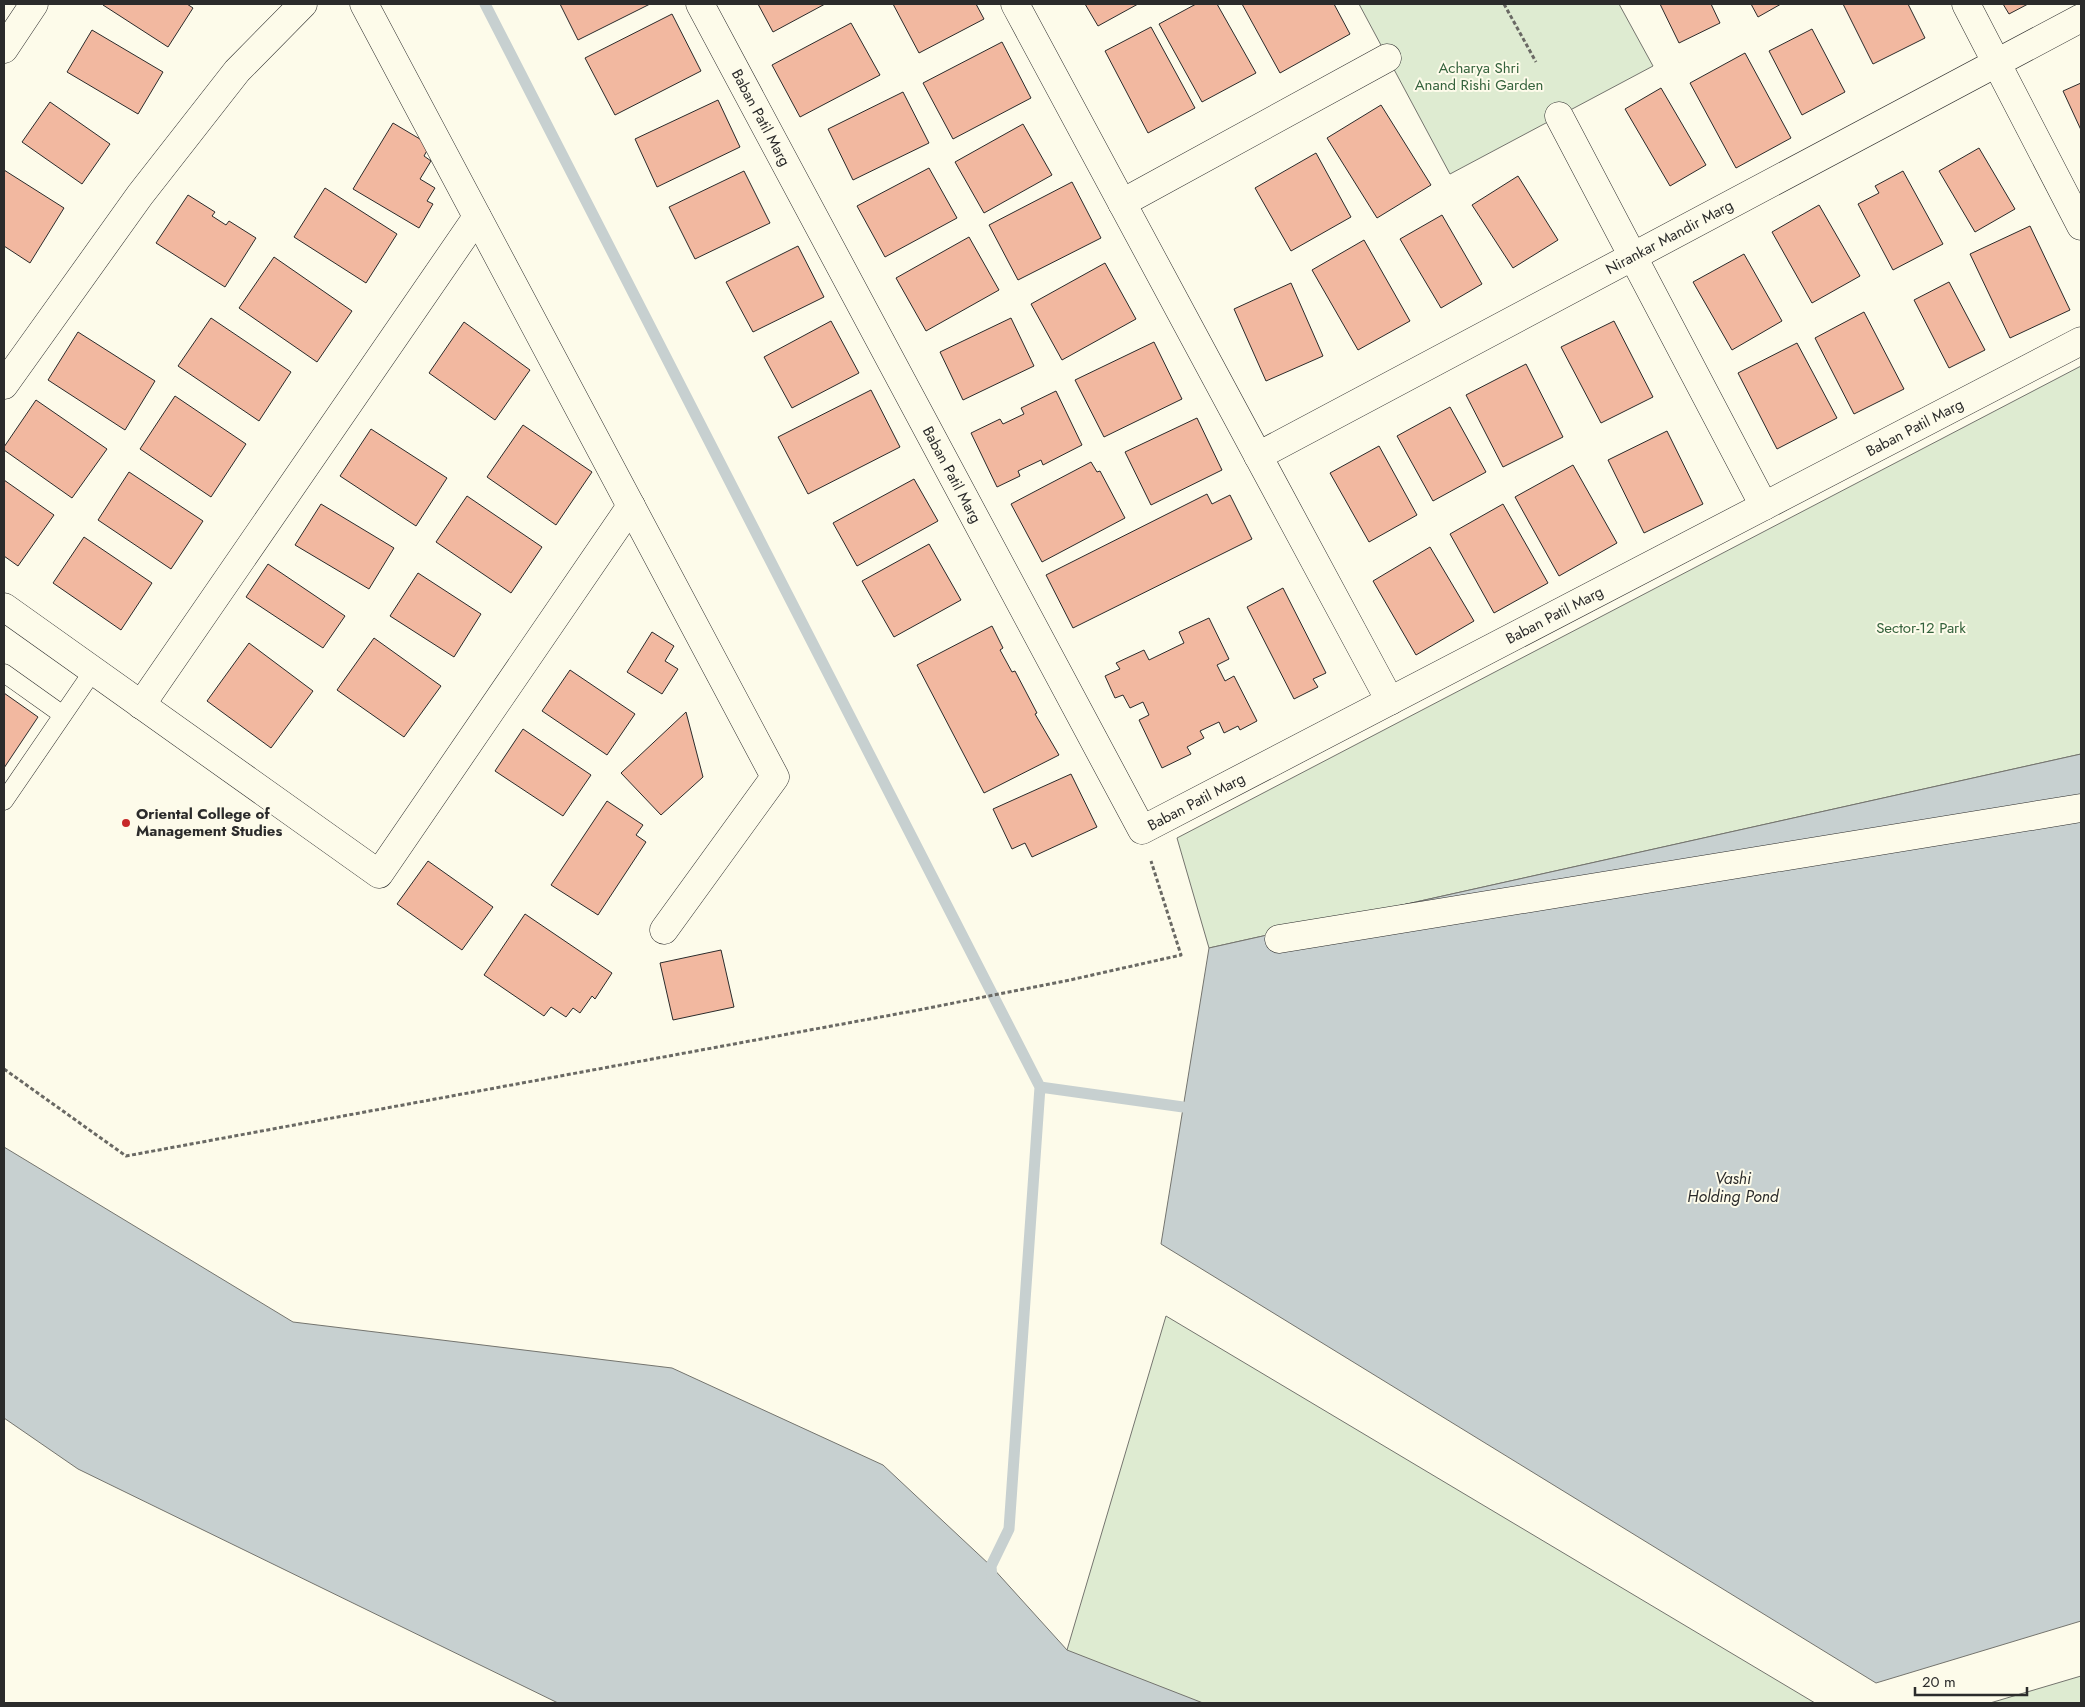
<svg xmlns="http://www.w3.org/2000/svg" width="2085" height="1707" font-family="Jost,sans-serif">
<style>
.green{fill:#deebd1;stroke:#74746e}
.water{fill:#c7d0d0;stroke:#74746e}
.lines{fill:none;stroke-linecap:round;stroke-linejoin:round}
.stream{stroke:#c7d0d0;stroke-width:11}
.building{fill:#f2b8a0;stroke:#2b2b2b}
.lane-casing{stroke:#2b2b2b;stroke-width:19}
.street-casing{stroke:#2b2b2b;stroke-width:29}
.secondary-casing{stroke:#2b2b2b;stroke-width:29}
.path{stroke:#6a6964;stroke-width:3;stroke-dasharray:4 2.5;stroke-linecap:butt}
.lane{stroke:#fdfbea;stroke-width:18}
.street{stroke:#fdfbea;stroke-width:28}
.secondary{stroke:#fdfbea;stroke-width:28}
.poi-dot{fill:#c62828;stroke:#fdfbea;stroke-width:2}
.labels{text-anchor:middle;stroke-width:4;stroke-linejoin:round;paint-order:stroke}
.park-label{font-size:15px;fill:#34623c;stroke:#fdfbea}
.street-label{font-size:15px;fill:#2b2b2b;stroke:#fdfbea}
.poi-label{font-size:15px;font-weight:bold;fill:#2b2b2b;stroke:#fdfbea;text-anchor:start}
.water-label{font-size:16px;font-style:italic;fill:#2b2b2b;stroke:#fdfbea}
</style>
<rect width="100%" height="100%" fill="#fdfbea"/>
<path class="green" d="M1359,4h260l34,62 -203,108z
M2081,366v388l-872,194 -32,-110z
M1166,1316l649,387h-771l23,-53z
M2081,1676v27h-91z"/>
<path class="water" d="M2081,754v867l-205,62 -715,-439 48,-296z
M4,1147l289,175 379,46 211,97 108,101 76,84 136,53h-645l-480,-234 -74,-51z"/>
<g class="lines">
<path class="stream" d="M485,4l555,1083 -31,442 -18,37 1,14
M1040,1087l143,20"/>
</g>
<path class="building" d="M104,4h83l6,4 -25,39 -65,-42z
M560,4h90l-72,36z
M758,4h67l-52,28z
M893,4h83l8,15 -65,34z
M1085,4h53l-40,22z
M1196,4h21l39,69 -54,29 -43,-78z
M1242,4h92l16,30 -70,39z
M1660,4h51l9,19 -41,20z
M1751,4h30l-23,13z
M1843,4h65l17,34 -52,26z
M2003,4h25l-19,10z
M672,14l29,57 -86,44 -30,-57z
M851,23l29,52 -80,42 -28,-52z
M1151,27l44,81 -47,25 -43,-82z
M1812,29l33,63 -43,23 -33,-64z
M92,30l71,42 -25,42 -71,-42z
M1002,42l29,56 -78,41 -30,-56z
M1745,53l46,85 -55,30 -46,-85z
M2081,83v47l-18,-39z
M1661,88l45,77 -36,21 -45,-77z
M903,92l26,51 -76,37 -25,-51z
M718,100l22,47 -83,40 -22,-48z
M50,102l60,42 -28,40 -60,-42z
M1381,105l50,80 -54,33 -50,-80z
M393,123l37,22 -6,11 7,5 -11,18 15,9 -8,13 6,3 -14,24 -66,-39z
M1023,124l29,51 -68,38 -29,-51z
M1979,148l36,61 -40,23 -36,-61z
M1316,153l35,64 -60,34 -36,-63z
M929,168l28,50 -72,39 -28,-51z
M4,170l60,38 -34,55 -26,-17z
M744,171l26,52 -75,36 -26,-52z
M1903,171l40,73 -50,26 -35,-66 21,-11 -4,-7z
M1518,176l40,64 -45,28 -41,-63z
M1072,182l29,56 -83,42 -29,-55z
M325,188l72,46 -31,49 -72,-46z
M188,195l27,17 -3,4 14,9 3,-4 27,17 -31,49 -69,-44z
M1819,205l41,71 -48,27 -40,-71z
M1442,215l40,69 -41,24 -41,-69z
M2030,226l40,84 -60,28 -40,-84z
M969,237l30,53 -73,41 -30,-53z
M1364,240l46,81 -52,29 -46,-80z
M798,246l26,51 -71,35 -27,-50z
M1744,254l38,67 -50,29 -39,-68z
M274,257l78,54 -35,51 -78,-54z
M1105,263l31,56 -74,41 -31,-56z
M1949,282l36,68 -36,18 -35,-68z
M1291,283l32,73 -57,25 -32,-72z
M1864,312l40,77 -50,25 -39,-76z
M211,318l80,54 -32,49 -81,-55z
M1011,318l23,48 -71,34 -23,-48z
M831,321l28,52 -67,35 -28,-51z
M1614,321l39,76 -52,26 -40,-76z
M464,322l66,48 -35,50 -66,-47z
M78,332l77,49 -30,49 -77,-50z
M1154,342l28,57 -78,38 -29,-57z
M1797,343l40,75 -60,31 -39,-76z
M1526,364l37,73 -60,30 -37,-72z
M871,390l29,57 -92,47 -30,-57z
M1056,391l26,54 -39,20 -2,-5 -23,11 2,5 -23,11 -26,-54 29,-14 3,5 21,-10 -3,-6z
M175,396l71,48 -35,53 -71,-48z
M36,400l71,49 -35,49 -68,-48v-3z
M1450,407l36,65 -53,29 -36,-65z
M1197,418l25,52 -71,35 -26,-53z
M523,425l69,47 -36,53 -69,-48z
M371,429l76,49 -31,48 -76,-50z
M1667,431l36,73 -59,29 -36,-73z
M1379,446l38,69 -48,27 -39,-69z
M1091,462l6,10 3,-1 25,47 -83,44 -31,-58z
M1573,465l44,78 -58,33 -44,-79z
M129,472l74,49 -32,48 -73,-49z
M914,479l24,42 -81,45 -24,-43z
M4,480l50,35 -36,51 -14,-10z
M1207,494l5,10 18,-9 22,44 -179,89 -27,-53z
M467,496l75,51 -31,46 -75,-51z
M321,504l73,44 -25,41 -74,-44z
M1503,504l45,79 -54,30 -44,-79z
M84,537l68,46 -31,47 -68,-47z
M929,544l32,56 -67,37 -32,-56z
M1430,547l44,74 -58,34 -43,-74z
M268,564l77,52 -22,32 -77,-51z
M418,573l63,41 -27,43 -64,-41z
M1283,588l43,85 -13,6 5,8 -24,12 -47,-92z
M1209,618l20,41 -12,6 8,16 9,-5 23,45 -17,9 -2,-4 -14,7 -5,-11 -19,9 4,7 -17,9 4,7 -29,14 -23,-48 10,-5 -6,-13 -13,6 -7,-13 -8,3 -10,-22 15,-7 -4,-6 28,-13 5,10 35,-17 -5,-11z
M992,626l11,22 -3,2 12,22 3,-1 22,42 -2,1 24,41 -75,38 -67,-128z
M652,632l22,14 -9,15 13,8 -16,25 -35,-22z
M374,638l67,48 -37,51 -67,-47z
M249,643l64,48 -42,57 -64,-47z
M570,670l65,44 -28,41 -65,-44z
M4,693l34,24 -34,51z
M686,712l17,65 -42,38 -40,-42z
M523,729l68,46 -28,41 -68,-45z
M1071,774l26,53 -65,30 -7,-14 -13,6 -19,-40z
M607,801l36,24 -7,10 10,7 -48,73 -47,-30z
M428,861l65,46 -31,43 -65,-46z
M525,914l87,59 -17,26 -3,-3 -12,17 -7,-5 -7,9 -15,-10 -7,9 -60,-41z
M721,950l13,57 -61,13 -13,-57z"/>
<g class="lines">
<g class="lane-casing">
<path id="lane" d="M4,673l59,42
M4,801l89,-130"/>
</g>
<g class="street-casing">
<g id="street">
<path d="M364,4l411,773 -111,153"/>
<path id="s1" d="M700,4l442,826 939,-489"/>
<path d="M1015,4l375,697"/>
<path d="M1966,4l115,222"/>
<path d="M1559,116l205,390"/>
<path d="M1122,203l265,-145"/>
<path d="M4,385l136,-190 97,-124 66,-67"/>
<path id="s2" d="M1258,456l823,-438"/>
<path d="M4,607l375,267 252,-368"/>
<path d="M141,705l336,-488"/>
<path d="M1279,939l802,-131"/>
</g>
</g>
<g class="secondary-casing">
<path id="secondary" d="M4,49l30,-45"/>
</g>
<path class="path" d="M1504,4l32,58
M4,1069l122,87 787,-145 157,-31 111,-25 -30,-94"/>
<use href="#lane" class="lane"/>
<use href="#street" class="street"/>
<use href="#secondary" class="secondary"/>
</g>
<circle class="poi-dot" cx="126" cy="823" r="5"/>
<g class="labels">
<g class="park-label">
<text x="1479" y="73">Acharya Shri<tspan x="1479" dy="17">Anand Rishi Garden</tspan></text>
<text x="1921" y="633">Sector-12 Park</text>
</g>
<g class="street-label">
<text dy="5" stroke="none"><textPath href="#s1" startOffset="129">Baban Patil Marg</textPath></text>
<text dy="5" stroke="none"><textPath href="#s2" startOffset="466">Nirankar Mandir Marg</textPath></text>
<text dy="5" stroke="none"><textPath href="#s1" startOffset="1808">Baban Patil Marg</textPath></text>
<text dy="5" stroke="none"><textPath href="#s1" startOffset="534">Baban Patil Marg</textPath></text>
<text dy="5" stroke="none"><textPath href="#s1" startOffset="1402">Baban Patil Marg</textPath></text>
<text dy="5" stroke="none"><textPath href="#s1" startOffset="998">Baban Patil Marg</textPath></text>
</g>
<g class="poi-label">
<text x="136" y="819">Oriental College of<tspan x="136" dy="17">Management Studies</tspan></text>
</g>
<g class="water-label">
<text x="1733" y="1184">Vashi<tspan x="1733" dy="18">Holding Pond</tspan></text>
</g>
</g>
<rect width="2085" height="1707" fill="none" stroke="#2b2b2b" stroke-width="10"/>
<path d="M1915 1687v8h112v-8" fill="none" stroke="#2b2b2b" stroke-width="2.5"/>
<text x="1922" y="1687" font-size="15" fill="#2b2b2b" stroke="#fdfbea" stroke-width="4" paint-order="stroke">20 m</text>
</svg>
